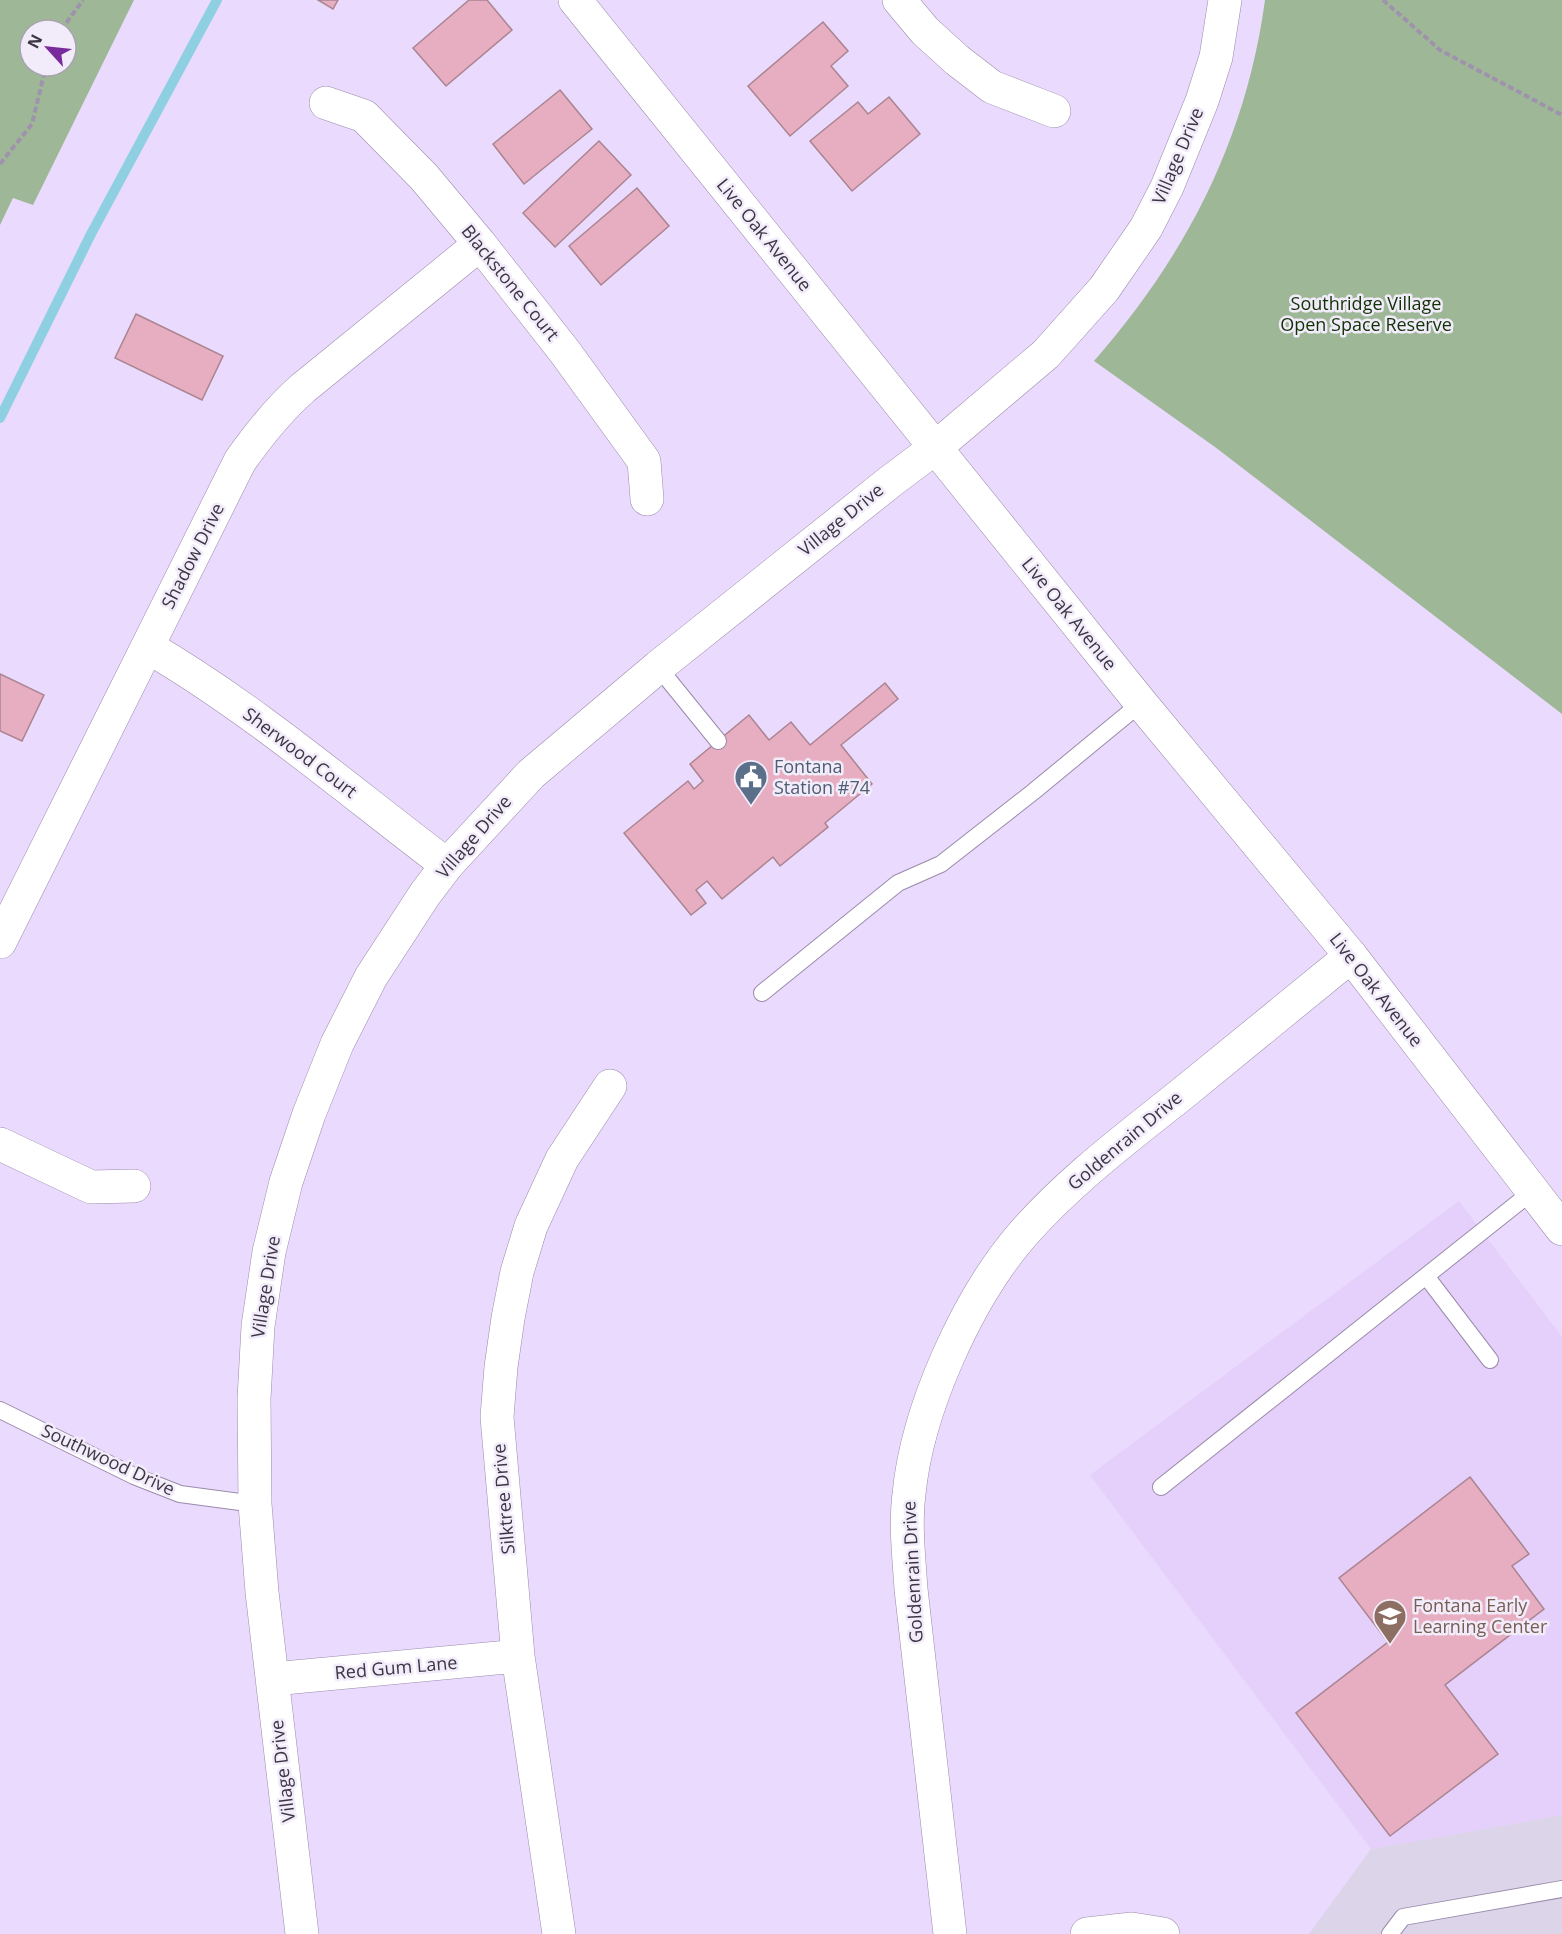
<svg xmlns="http://www.w3.org/2000/svg" width="1562" height="1934" font-family="'Open Sans',sans-serif">
<style>
.commercial{fill:#dcd4e9}
.built{fill:#e4d0fa}
.green{fill:#9eb897;fill-rule:evenodd}
.lines{fill:none;stroke-linecap:round;stroke-linejoin:round}
.stream{stroke:#8ed0e2;stroke-width:10}
.building{fill:#e7adc1;stroke:#aa8491;stroke-width:1.5}
.lane-casing{stroke:#9a8bab;stroke-width:18}
.street-casing{stroke:#9a8bab;stroke-width:34}
.secondary-casing{stroke:#9a8bab;stroke-width:34}
.path{stroke:#9e92ac;stroke-width:4;stroke-dasharray:6 3;stroke-linecap:butt}
.lane{stroke:#fff;stroke-width:16}
.street{stroke:#fff;stroke-width:33}
.secondary{stroke:#fff;stroke-width:33}
.labels{text-anchor:middle;stroke-width:5;stroke-linejoin:round;paint-order:stroke}
.street-label{font-size:18px;fill:#3c3644;stroke:#f2ecfa}
.park-label{font-size:18px;fill:#103205;stroke:#f2ecfa}
.service-label{font-size:18px;fill:#4e5e75;stroke:#f2ecfa;text-anchor:start}
.education-label{font-size:18px;fill:#785e54;stroke:#f2ecfa;text-anchor:start}
</style>
<rect width="100%" height="100%" fill="#eadafd"/>
<path class="commercial" d="M1562,1815v119h-253l62,-85z"/>
<path class="built" d="M1459,1201l103,136v478l-191,34 -281,-374z"/>
<path class="green" d="M0,0h134l-101,205 -20,-7 -13,27zM30,30h36v36h-36z
M1265,0h297v714l-347,-267 -121,-86c92,-105 152,-221 171,-361z"/>
<g class="lines">
<path class="stream" d="M0,418l91,-184 126,-234"/>
</g>
<path class="building" d="M318,0h20l-5,9z
M469,0h18l25,30 -66,56 -33,-38z
M823,22l25,29 -17,15 17,20 -58,50 -42,-50z
M560,90l32,39 -68,55 -31,-40z
M889,97l31,37 -68,57 -42,-50 48,-39 10,12z
M599,141l32,34 -76,72 -32,-34z
M637,188l32,38 -68,59 -32,-39z
M136,314l87,42 -21,44 -87,-42z
M0,674l44,21 -22,46 -22,-10z
M885,683l13,16 -57,46 31,39 -47,39 3,4 -48,39 -7,-9 -51,42 -15,-18 -11,9 10,13 -15,12 -67,-82 64,-52 6,8 9,-8 -13,-17 59,-49 20,25 22,-18 19,23z
M1470,1477l59,77 -17,12 32,43 -99,76 53,69 -108,82 -94,-123 92,-71 -49,-64z"/>
<g class="lines">
<g class="lane-casing">
<path id="lane" d="M658,667l60,74
M762,993l136,-110 43,-19 92,-72 108,-89
M1426,1276l107,-85
M0,1410l134,66 46,18 75,10
M1161,1487l265,-211 64,84
M1390,1934l13,-17 159,-28"/>
</g>
<g class="street-casing">
<path id="street" d="M899,0l26,31 32,29 35,27 62,24
M326,103l38,13 60,61 56,67 85,108 79,109 3,38
M935,448l111,-94 58,-65 42,-61 21,-41 35,-86 14,-44 9,-57
M148,647c106,62 201,144 299,218
M0,942l240,-481c19,-27 38,-51 63,-73l177,-144
M0,1144l91,43 43,-1
M273,1679l245,-23
M559,1934l-41,-278 -21,-239 4,-50 7,-49 9,-46 14,-46 31,-67 48,-73
M950,1934l-39,-345c-2,-31 -6,-64 -2,-95 8,-84 58,-195 113,-259 47,-54 105,-97 160,-141 56,-46 112,-92 169,-138
M1087,1934l45,-5 31,5"/>
</g>
<g class="secondary-casing">
<path id="secondary" d="M575,0l566,703 210,253 211,273
M302,1934l-40,-342 -7,-88 -1,-105 4,-73 11,-74 17,-70 23,-68 28,-70 34,-67 54,-83 22,-29 84,-91 127,-107 233,-186 44,-33"/>
</g>
<path class="path" d="M1383,0l57,50 122,65
M61,30l22,-30
M0,164l32,-40 14,-58"/>
<use href="#lane" class="lane"/>
<use href="#street" class="street"/>
<use href="#secondary" class="secondary"/>
</g>
<defs>
<g id="civic-pin" transform="scale(1.725)"><path d="M0 17L-7.5 6A9.5 9.5 0 1 1 7.5 6Z" fill="#5c6f8a" stroke="#f2ecfa"/><path d="M-.6-6.5H3V-4.5H.6V-3L4-1V1h2V6H-6V1h2V-1L-.6-3ZM-1.2 2.5V6h2.4V2.5Z" fill="#fff"/></g>
<g id="school-pin" transform="scale(1.725)"><path d="M0 17L-7.5 6A9.5 9.5 0 1 1 7.5 6Z" fill="#8d6e63" stroke="#f2ecfa"/><path d="M0-5L7-2L0 1L-7-2ZM-4 1L0 2.5L4 1V4Q0 6-4 4Z" fill="#fff"/></g>
</defs>
<g fill-rule="evenodd">
<use href="#civic-pin" x="751" y="777"/>
<use href="#school-pin" x="1390" y="1616"/>
</g>
<g class="labels">
<g class="street-label">
<text transform="translate(1178 156) rotate(-67)" y="6">Village Drive</text>
<text transform="translate(764 235) rotate(51)" y="6">Live Oak Avenue</text>
<text transform="translate(510 283) rotate(51)" y="6">Blackstone Court</text>
<text transform="translate(841 520) rotate(-39)" y="6">Village Drive</text>
<text transform="translate(193 556) rotate(-63)" y="6">Shadow Drive</text>
<text transform="translate(1069 614) rotate(51)" y="6">Live Oak Avenue</text>
<text transform="translate(300 753) rotate(37)" y="6">Sherwood Court</text>
<text transform="translate(474 837) rotate(-49)" y="6">Village Drive</text>
<text transform="translate(1376 990) rotate(52)" y="6">Live Oak Avenue</text>
<text transform="translate(1125 1141) rotate(-40)" y="6">Goldenrain Drive</text>
<text transform="translate(266 1287) rotate(-81)" y="6">Village Drive</text>
<text transform="translate(108 1460) rotate(25)" y="6">Southwood Drive</text>
<text transform="translate(504 1499) rotate(-95)" y="6">Silktree Drive</text>
<text transform="translate(913 1572) rotate(-93)" y="6">Goldenrain Drive</text>
<text transform="translate(396 1668) rotate(-5)" y="6">Red Gum Lane</text>
<text transform="translate(283 1771) rotate(-97)" y="6">Village Drive</text>
</g>
<g class="park-label">
<text x="1366" y="310">Southridge Village<tspan x="1366" dy="21">Open Space Reserve</tspan></text>
</g>
<g class="service-label">
<text x="774" y="773">Fontana<tspan x="774" dy="21">Station #74</tspan></text>
</g>
<g class="education-label">
<text x="1413" y="1612">Fontana Early<tspan x="1413" dy="21">Learning Center</tspan></text>
</g>
</g>
<g transform="translate(48 48) rotate(297)"><circle r="28" fill="#f2ecfa" stroke="#a9a3b1" stroke-width="1.5"/>
<path d="M0-4.5L10 22L0 15L-10 22Z" fill="#792a9b"/>
<text y="-9" font-size="16" font-weight="bold" text-anchor="middle" fill="#3c3644">N</text>
</g>
</svg>
